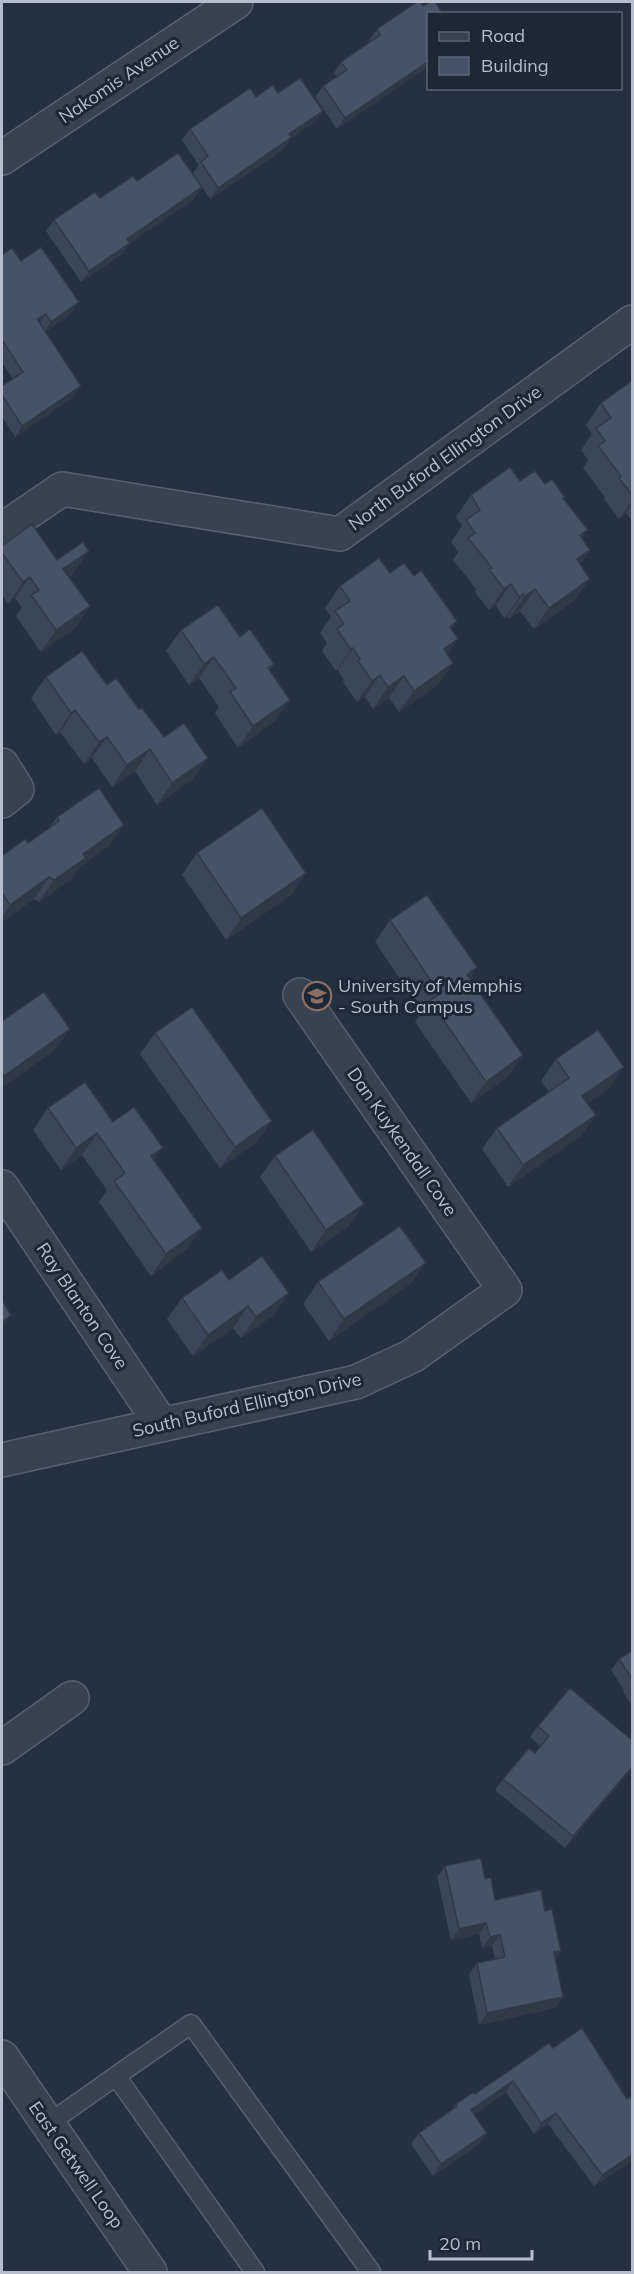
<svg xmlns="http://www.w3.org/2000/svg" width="634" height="2274" font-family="Mulish,sans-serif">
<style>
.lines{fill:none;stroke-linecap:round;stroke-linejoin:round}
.service-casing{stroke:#56616f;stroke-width:21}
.minor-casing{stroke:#56616f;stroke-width:36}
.service{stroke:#384351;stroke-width:18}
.minor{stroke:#384351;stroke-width:33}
.wall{fill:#3a4758}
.shaded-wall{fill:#303a47}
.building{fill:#445366;stroke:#303a47;stroke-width:1.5}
.labels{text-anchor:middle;stroke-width:6;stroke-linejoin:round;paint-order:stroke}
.street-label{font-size:18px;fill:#b5becc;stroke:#1d2837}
.poi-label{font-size:18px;fill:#b5becc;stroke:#1d2837;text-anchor:start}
</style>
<rect width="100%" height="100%" fill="#243142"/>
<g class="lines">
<g class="service-casing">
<path id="service" d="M48,2124l68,-48
M255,2272l-139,-196 75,-52 180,248"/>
</g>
<g class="minor-casing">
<path id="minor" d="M2,158l234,-156
M2,530l60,-41 278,45 292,-212
M2,765l15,24 -15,12
M2,1187l160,238
M2,1460l354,-78 56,-26 93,-66 -205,-295
M2,1748l70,-50
M2,2057l148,215"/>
</g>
<use href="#service" class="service"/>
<use href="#minor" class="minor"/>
</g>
<path class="wall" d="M430,2l-93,127 -22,-32 8,-11 13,-9 -2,-4 7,-11 29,-20 -1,-2 8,-11 46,-23z
M278,93l45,18 -8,11 -24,16 -7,11 -74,50 -17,-26 6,-8 -17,-25 8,-11 66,-32z
M137,181l57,18 -64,44 -8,11 -41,28 -35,-51 8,-11z
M2,255l19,6 58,41 -8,11 -26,19 28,65 -58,40 -13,-20v-31l11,-7 -11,-16z
M633,380v142l-7,-9 -7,6 -15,-20 1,-2 -22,-29 5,-8 -7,-10 11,-16 -6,-9 15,-22z
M520,481l25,3 20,13 -1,2 18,39 8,12 -10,14 -5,36 -41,29 -14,-18 -11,8 -1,-3 -3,2 -3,-2 -6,-11 -7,5 -15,-19 2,-2 -23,-29 5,-8 -7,-10 11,-16 -6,-9 15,-22z
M2,546l55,14 17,13 -5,4 21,29 -15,22 -34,24 -25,-36 6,-8 -7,-10 -7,6 -6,-9z
M390,573l24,3 43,45 -6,8 7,10 -11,16 6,8 -15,22 -39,27 -10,-14 -16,11 -8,-12 -8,5 -14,-20 1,-2 -6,-10 -2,1 -14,-20 5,-8 -7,-10 11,-16 -6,-9 15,-22z
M181,630l59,7 34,27 -5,7 6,50 -37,27 -23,-35 4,-6 -20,-29 -10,7 -23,-34z
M46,677l61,8 32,24 54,70 -36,26 -22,-34 -23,16 -20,-29 -8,6 -24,-32 -4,3 -25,-37z
M57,817l52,29 -30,21 -8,12 -32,23 -5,-3 -32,23v-66l26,-13 21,-15z
M197,853l109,20 -15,22 -65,45 -44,-65z
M390,920l87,47 -7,11 38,99 -37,26 -56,-81 7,-11 -47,-69z
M155,1033l102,109 -37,26 -80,-114z
M556,1059l53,29 -22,15 -6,33 -73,51 -26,-38 15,-21 52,-36 -8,-11z
M48,1108l65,14 41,38 33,89 -36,27 -52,-74 8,-12 -25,-35 -21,15 -28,-40z
M275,1156l74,70 -38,26 -51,-75z
M426,1263l-16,21 -81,57 -26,-37 15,-22z
M229,1280l45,35 -33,23 -8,-10 -40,28 -26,-37 15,-21z
M633,1650v57l-10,-15 1,-2 -13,-20 8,-11z
M538,1726l95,15v27l-68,80 -70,-58 8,-11 32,-26 5,-7 -10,-9z
M445,1866l40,13 10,21 50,11 16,40 -6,8 8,38 -8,11 -76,17 -10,-51 8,-11 18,-4 -3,-13 -10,2 -3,-14 -28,6 -14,-63z
M553,2048l74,51 6,2v59l-39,26 -46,-62 -14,10 -28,-42 -32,22 13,19 -8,11 -46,32 -22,-32 8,-11 32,-23 5,-6 19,-10z"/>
<path class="shaded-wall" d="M429,61v5l-92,63 8,-11z
M323,111l-8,11 -24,16 -7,11 -74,50 8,-11 71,-54z
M202,187l-8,12 -75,51 8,-11z
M130,243l-8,11 -41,28 8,-11z
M79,302l-8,11 -28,20 8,-11z
M46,314l-8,11 -1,-6z
M81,386l-8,11 -58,40 7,-11z
M633,499v5l-7,9 -7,6z
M588,530l-15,21 7,-16z
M590,550l-15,21 2,-12z
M89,551l-15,22 -26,18 15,-22z
M30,577l-15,21 -7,6 15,-22z
M590,579l-15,21 -41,29 15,-21z
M511,584l-15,21 -7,5 15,-21z
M535,589l-15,22 -11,8 15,-22z
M523,594l-15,22 -3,2 15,-21z
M90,606l-15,22 -34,24 15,-22z
M458,639l-15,22 1,-12z
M353,648l-15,22 -2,1 15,-21z
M214,657l-15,21 -10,7 15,-21z
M453,663l-15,22 -39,27 15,-21z
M380,675l-15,22 -8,5 15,-21z
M404,676l-15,22 -16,11 15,-22z
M290,700l-15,21 -37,27 15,-22z
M75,710l-15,22 -4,3 15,-22z
M107,737l-15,21 -8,6 15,-22z
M150,749l-15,22 -23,16 15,-22z
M208,758l-15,21 -36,26 15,-22z
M124,825l-15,21 -30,21 -8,12 -32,23 15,-22 29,-26z
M306,873l-15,22 -65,45 15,-22z
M49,877l-15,22 -32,23v-5l8,-12z
M477,967l-15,22 5,-14z
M70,1029l-15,21 -53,38v-9l2,-3z
M523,1055l-15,22 -37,26 15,-21z
M624,1067l-15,21 -42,30 15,-22z
M596,1115l-15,21 -73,51 15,-22z
M272,1121l-15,21 -37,26 15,-21z
M97,1133l-15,22 -21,15 15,-22z
M163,1148l-15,21 3,-13z
M364,1204l-15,22 -38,26 15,-22z
M202,1228l-15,21 -36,27 15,-22z
M426,1263l-16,21 -81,57 15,-22z
M289,1293l-15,22 -33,23 15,-21z
M248,1306l-15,22 -40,28 15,-21z
M11,1315l-9,14v-7z
M633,1766v2l-68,80 8,-12z
M486,1923l-7,11 -28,6 8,-11z
M500,1935l-8,11 -10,2 8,-11z
M561,1951l-8,11 1,-10z
M563,1997l-8,11 -76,17 8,-12z
M513,2081l-7,11 -43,29 8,-11z
M556,2113l-8,11 -14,10 7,-11z
M487,2133l-8,11 -46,32 8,-12z
M633,2154v6l-39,26 8,-11z"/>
<path class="building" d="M417,2h4l2,4 7,-4h5l8,12h-14v47l-84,57 -22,-32 24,-16 -6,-8 39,-27 -3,-6z
M300,78l23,33 -34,23 3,3 -74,51 -17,-26 7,-6 -18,-27 60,-41 6,9 17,-12 5,8z
M178,153l24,34 -75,52 3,4 -41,28 -35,-51 41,-28 5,6 33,-22 4,5z
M41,247l38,55 -28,20 -5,-8 -9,5 44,67 -59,40 -20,-31v-9l21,-14 -21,-32v-85l10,-7 9,13z
M633,380v116l-14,-18 2,-2 -23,-30 7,-5 -9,-13 15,-10 -10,-15z
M510,467l10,14 15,-10 10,13 7,-5 13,18 -2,1 25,32 -8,5 10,15 -13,9 13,20 -41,29 -14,-19 -11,8 -1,-3 -3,3 -3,-3 -6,-10 -7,5 -15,-20 3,-1 -24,-30 7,-5 -9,-13 14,-10 -9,-15z
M32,524l25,36 26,-18 6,9 -26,18 27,37 -34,24 -25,-35 8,-5 -9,-13 -7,5 -21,-29v-7z
M379,558l11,15 14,-10 10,13 7,-6 36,51 -7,6 8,12 -14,10 9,14 -39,28 -10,-15 -16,11 -8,-12 -8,6 -14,-20 2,-2 -7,-11 -2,2 -14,-21 7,-5 -9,-13 15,-10 -10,-15z
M218,605l22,32 10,-8 24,35 -6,4 22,32 -37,26 -23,-34 6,-4 -22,-31 -10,7 -23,-34z
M82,651l25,34 9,-7 23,31 3,-1 22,29 20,-14 24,35 -36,25 -22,-34 -23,16 -20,-28 -8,5 -24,-32 -4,3 -25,-36z
M99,788l25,37 -41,29 3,4 -32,22 -5,-3 -39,28 -8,-12v-37l23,-17 3,4 31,-22 -2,-4z
M262,808l44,65 -65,45 -44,-65z
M427,895l50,72 -10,8 56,80 -37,27 -56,-82 10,-6 -50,-74z
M44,992l26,37 -66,47 -2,-4v-51z
M192,1007l80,114 -37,26 -80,-114z
M598,1030l26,37 -42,29 14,19 -73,50 -26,-37 72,-50 -13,-19z
M85,1082l28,40 21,-15 29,41 -12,8 51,72 -36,26 -52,-73 11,-8 -28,-40 -21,15 -28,-40z
M313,1130l51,74 -38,26 -51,-74z
M400,1226l26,37 -82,56 -26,-37z
M262,1256l27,37 -33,24 -8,-11 -40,29 -26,-37 40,-28 7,10z
M2,1300l9,15 -9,7z
M633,1650v30l-14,-21z
M570,1688l63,53v25l-60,70 -70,-57 26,-31 6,5 14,-17 -11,-10z
M481,1858l4,21 6,-2 4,23 46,-10 4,21 7,-2 9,42 -7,1 9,45 -76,16 -10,-50 28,-6 -5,-22 -10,2 -4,-14 -27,6 -14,-63z
M582,2028l45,71 3,-2 3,4v53l-31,21 -46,-62 -15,10 -28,-42 -42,29 16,23 -46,31 -22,-31 38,-27 -1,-2 18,-12 1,2 74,-51 4,5z"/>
<defs>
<g id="university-ring" transform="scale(1.5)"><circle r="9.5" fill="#1d2837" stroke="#8d6e63" stroke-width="1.5"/><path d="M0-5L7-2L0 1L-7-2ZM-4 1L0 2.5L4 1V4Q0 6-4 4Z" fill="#8d6e63"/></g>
</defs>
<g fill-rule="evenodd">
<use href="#university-ring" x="317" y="996"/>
</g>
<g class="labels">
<g class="street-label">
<text transform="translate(119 80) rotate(-34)" y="6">Nakomis Avenue</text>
<text transform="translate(445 458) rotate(-36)" y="6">North Buford Ellington Drive</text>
<text transform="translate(402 1142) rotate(55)" y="6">Dan Kuykendall Cove</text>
<text transform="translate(82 1306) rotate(56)" y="6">Ray Blanton Cove</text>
<text transform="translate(247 1405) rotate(-13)" y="6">South Buford Ellington Drive</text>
<text transform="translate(76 2165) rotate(55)" y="6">East Getwell Loop</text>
</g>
<g class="poi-label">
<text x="338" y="992">University of Memphis<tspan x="338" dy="21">- South Campus</tspan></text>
</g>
</g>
<rect width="634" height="2274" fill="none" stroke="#b5becc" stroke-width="6"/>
<rect x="427" y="12" width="195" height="78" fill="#1d2837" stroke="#5a6473" stroke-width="1.5"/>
<rect x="439" y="32" width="30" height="9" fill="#384351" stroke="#5a6473" stroke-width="1.5"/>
<text x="481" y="42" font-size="18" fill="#b5becc">Road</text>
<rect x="439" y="57" width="30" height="18" fill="#445366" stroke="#5a6473" stroke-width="1.5"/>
<text x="481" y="72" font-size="18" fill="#b5becc">Building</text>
<path d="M430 2250v9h102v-9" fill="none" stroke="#b5becc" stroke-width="3"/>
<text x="439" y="2250" font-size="18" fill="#b5becc" stroke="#1d2837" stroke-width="4.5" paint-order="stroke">20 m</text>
</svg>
